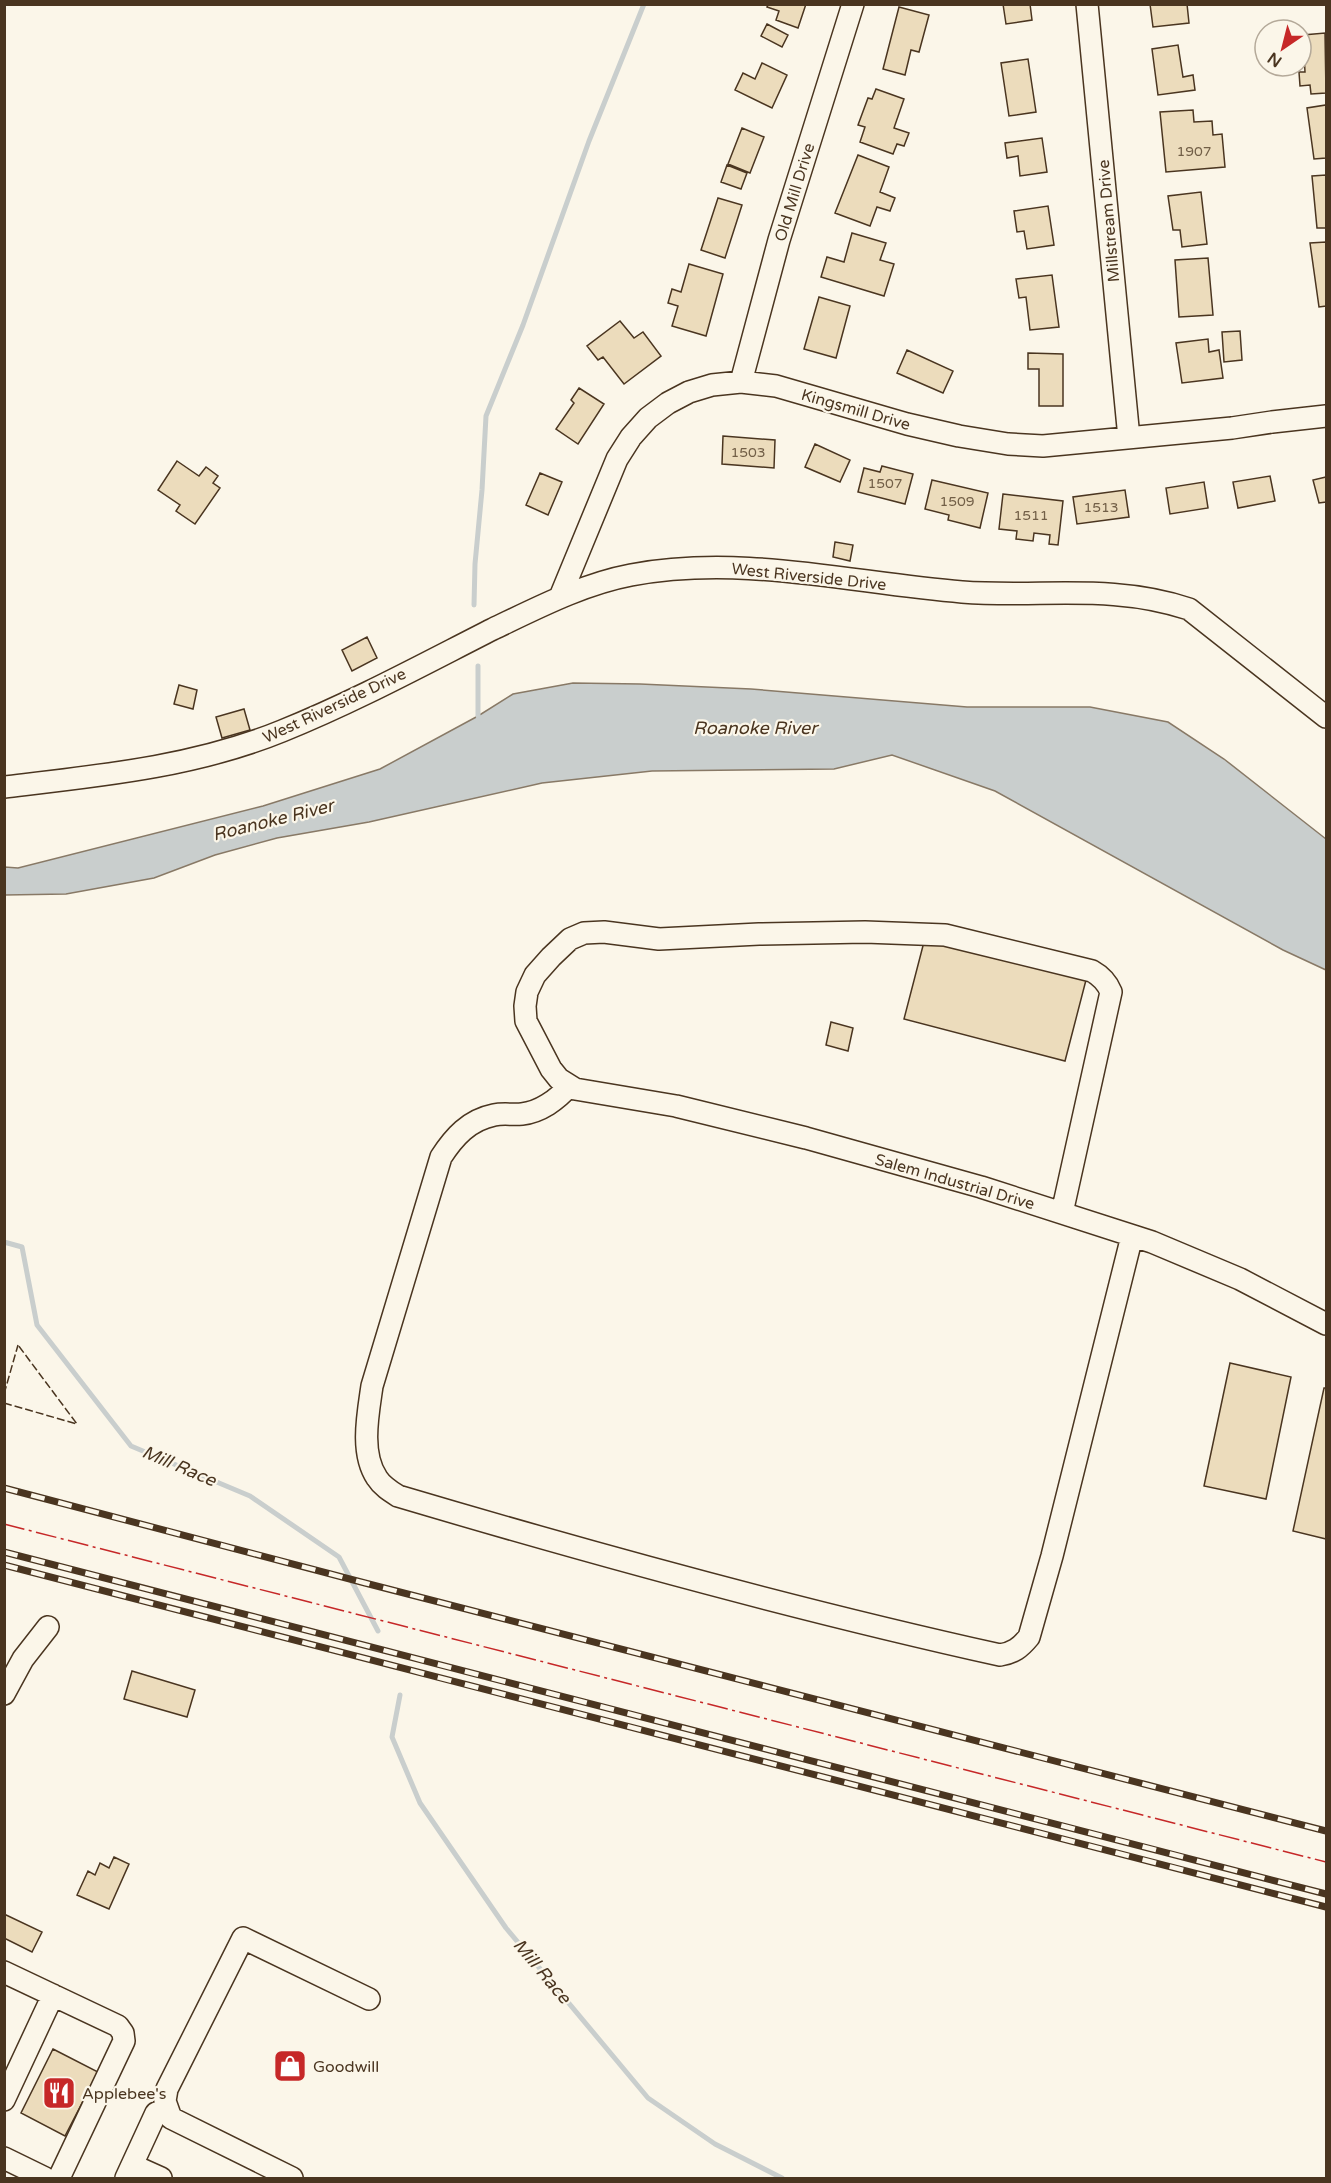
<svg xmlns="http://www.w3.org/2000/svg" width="1331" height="2183" font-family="'Varela Round',sans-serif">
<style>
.water{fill:#c9cecd;stroke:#887966;stroke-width:1.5}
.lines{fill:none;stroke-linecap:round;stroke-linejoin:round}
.stream{stroke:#c9cecd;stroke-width:5}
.building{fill:#ecdcbc;stroke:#4a3520;stroke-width:1.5}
.minor-casing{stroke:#4a3520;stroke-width:24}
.minor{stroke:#fbf6e9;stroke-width:21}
.rail-casing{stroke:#4a3520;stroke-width:7}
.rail{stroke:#fbf6e9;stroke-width:4.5;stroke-dasharray:14;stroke-linecap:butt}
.fence{stroke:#4a3520;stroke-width:1.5;stroke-dasharray:8 3;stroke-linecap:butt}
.power{stroke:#c62828;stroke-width:1.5;stroke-dasharray:21 4.5 3 4.5;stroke-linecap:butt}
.labels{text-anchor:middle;stroke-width:4.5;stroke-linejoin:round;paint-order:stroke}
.number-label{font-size:14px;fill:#725f47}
.street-label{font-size:16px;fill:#4a3520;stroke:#fbf6e9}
.poi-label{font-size:16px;fill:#4a3520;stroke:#fbf6e9;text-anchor:start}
.water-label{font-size:18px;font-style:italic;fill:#4a3520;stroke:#fbf6e9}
</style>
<rect width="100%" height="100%" fill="#fbf6e9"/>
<path class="water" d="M573,683l67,1 111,5 216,18h123l78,15 56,37 102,80v131l-43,-20 -288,-159 -103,-36 -58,14 -182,2 -110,12 -173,39 -92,16 -62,17 -61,23 -88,16 -61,1v-28l13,1 245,-62 117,-37 98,-53 35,-22z"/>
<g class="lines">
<path class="stream" d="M474,605l1,-41 7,-74 4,-74 37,-91 66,-184 55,-137
M478,666v50l3,4
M4,1242l18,5 15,78 94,121 119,50 89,61 39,74
M400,1695l-8,42 28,66 86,125 142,170 67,46 67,34"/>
</g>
<path class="building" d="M768,4h38l-8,24 -22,-8 3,-9 -12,-4z
M1003,4h27l2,16 -26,4z
M1150,4h37l2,19 -36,4z
M899,7l30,8 -10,37 -8,-2 -6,25 -22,-6z
M767,24l21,11 -6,12 -21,-11z
M1325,33l1,60 -15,1 -1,-9 -10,1 -1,-14h6l-2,-37z
M1178,45l5,32 10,-2 2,15 -37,5 -6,-46z
M1028,59l8,53 -27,4 -8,-53z
M762,63l25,12 -15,33 -37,-18 8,-17 12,6z
M876,89l28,10 -10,29 15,5 -5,13 -7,-2 -4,10 -33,-12 5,-15 -7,-2 10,-27 4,1z
M1326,105v53l-12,1 -7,-51z
M1193,110l1,12 18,-1 1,14 9,-1 3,33 -59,5 -6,-60z
M742,128l22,9 -14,36 -22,-9z
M1042,138l5,34 -27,4 -2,-20 -11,2 -2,-15z
M858,155l31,12 -9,25 15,6 -5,13 -13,-4 -7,19 -35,-13z
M727,165l20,8 -6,16 -20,-7z
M1326,175v53h-9l-5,-52z
M1201,192l6,52 -25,3 -2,-17h-7l-5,-34z
M718,198l24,7 -17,53 -24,-8z
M1048,206l6,39 -27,4 -3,-18 -7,1 -3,-21z
M852,233l34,10 -6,17 14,4 -10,32 -63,-19 6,-20 17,5z
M1326,242v64l-7,1 -9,-64z
M1208,258l5,57 -34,2 -4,-57z
M689,264l34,10 -17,62 -34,-10 6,-20 -10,-3 4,-14 9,3z
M1052,275l7,52 -29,3 -4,-33 -7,1 -3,-19z
M819,297l31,9 -14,52 -32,-9z
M620,321l14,17 9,-6 18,24 -37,28 -21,-27 -5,3 -11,-14z
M1240,331l2,29 -18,2 -2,-30z
M1208,339l1,13 10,-2 4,28 -41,5 -6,-40z
M907,350l46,21 -10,22 -46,-20z
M1028,353l35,1v52h-24v-37h-11z
M579,388l25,16 -26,40 -22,-15 18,-26 -3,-3z
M723,436l52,4 -1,28 -52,-4z
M815,444l35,16 -10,22 -35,-15z
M177,461l22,15 7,-9 12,9 -5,7 7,5 -25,36 -19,-13 4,-6 -22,-15z
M882,466l31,8 -8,30 -47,-12 6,-24 16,4z
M540,473l22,9 -14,33 -22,-10z
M1270,476l5,25 -37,7 -5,-26z
M1326,477v25l-7,1 -6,-23z
M932,480l56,13 -8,35 -32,-8 1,-5 -24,-6z
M1204,482l4,26 -38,6 -4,-26z
M1125,490l4,27 -52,7 -4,-27z
M1003,494l60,7 -5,44 -9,-1 1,-9 -16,-2 -1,8 -17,-2 1,-8 -18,-2z
M835,542l18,3 -3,16 -17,-4z
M367,637l10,21 -25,13 -10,-21z
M179,685l18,5 -4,19 -19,-5z
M244,709l6,21 -28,8 -6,-21z
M925,938l161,42 -21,81 -161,-42z
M831,1022l22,6 -5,23 -22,-6z
M1230,1363l61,14 -25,122 -62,-13z
M1324,1388h2v151l-33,-8z
M132,1671l63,19 -8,27 -63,-18z
M114,1857l15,7 -20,45 -32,-14 11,-24 7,4 5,-12 9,5z
M4,1914l38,18 -10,20 -28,-14z
M53,2049l45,23 -33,64 -44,-23z"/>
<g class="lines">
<g class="minor-casing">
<path id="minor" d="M1087,4l42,434
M741,382l38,-142 74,-236
M560,597l57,-138 14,-22 17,-19 20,-15 21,-11 23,-7 29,-3 35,4 131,38 52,12 49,8 35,2 189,-18 40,-6 54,-6
M4,787c94,-11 190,-20 278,-56 72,-29 142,-67 211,-102 44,-21 90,-45 138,-54 111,-21 220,8 331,17 78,6 150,-9 227,17l137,108
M569,1086c-12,14 -29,26 -47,28 -9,1 -19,-1 -28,1 -25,5 -40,22 -53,42l-69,229c-4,28 -12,67 5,92 5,8 13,13 21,18 199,59 399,114 602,159 13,-2 20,-7 29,-18l23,-81 80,-320
M1062,1213l49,-221c-4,-10 -10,-16 -19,-21l-147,-36 -80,-3 -106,2 -100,5 -55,-7 -20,1 -14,6 -19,18 -16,18 -8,17 -2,14 1,15 25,48 8,10 16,10 101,17 130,32 175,49 171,55 88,37 86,45
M4,1694l19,-35 25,-32
M4,1972l114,54 5,7 1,8 -65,137
M4,2100l49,-105
M4,2158l41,20
M132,2165l29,13
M126,2178l30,-65 11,-4
M292,2178l-121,-60 -6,-17 2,-12 76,-151 126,61"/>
</g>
<use href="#minor" class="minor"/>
<g class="rail-casing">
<path id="rail" d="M4,1488l361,95 961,248
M4,1552l1322,342
M4,1565l1322,342"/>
</g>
<use href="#rail" class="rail"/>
<path class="fence" d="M4,1394l14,-49
M4,1403l73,21 -59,-79"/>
<path class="power" d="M4,1524l1322,338"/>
</g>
<defs>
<g id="shop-square" transform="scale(1.725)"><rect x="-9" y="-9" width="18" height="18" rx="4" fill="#c62828" stroke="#fbf6e9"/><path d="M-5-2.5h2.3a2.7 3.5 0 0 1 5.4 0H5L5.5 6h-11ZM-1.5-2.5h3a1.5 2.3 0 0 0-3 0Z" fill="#fff"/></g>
<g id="restaurant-square" transform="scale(1.725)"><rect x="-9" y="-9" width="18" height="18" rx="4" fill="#c62828" stroke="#fbf6e9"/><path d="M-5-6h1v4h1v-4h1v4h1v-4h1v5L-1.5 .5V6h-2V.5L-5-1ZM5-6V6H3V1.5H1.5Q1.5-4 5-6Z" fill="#fff"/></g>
</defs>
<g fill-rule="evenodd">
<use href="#shop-square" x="290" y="2066"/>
<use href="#restaurant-square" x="59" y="2093"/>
</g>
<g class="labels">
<g class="number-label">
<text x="1194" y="156">1907</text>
<text x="748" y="457">1503</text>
<text x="885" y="488">1507</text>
<text x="957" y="506">1509</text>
<text x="1101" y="512">1513</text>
<text x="1031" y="520">1511</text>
</g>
<g class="street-label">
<text transform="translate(794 192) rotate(-73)" y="6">Old Mill Drive</text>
<text transform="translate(1108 221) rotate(-95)" y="6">Millstream Drive</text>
<text transform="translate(856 409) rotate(16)" y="6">Kingsmill Drive</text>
<text transform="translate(809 576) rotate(6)" y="6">West Riverside Drive</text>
<text transform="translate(334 705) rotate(-25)" y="6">West Riverside Drive</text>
<text transform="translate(955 1181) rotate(16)" y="6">Salem Industrial Drive</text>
</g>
<g class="poi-label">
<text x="313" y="2072">Goodwill</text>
<text x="82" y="2099">Applebee's</text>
</g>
<g class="water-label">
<text x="755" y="734">Roanoke River</text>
<text transform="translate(273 820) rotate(-14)" y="6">Roanoke River</text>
<text transform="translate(179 1466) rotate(23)" y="6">Mill Race</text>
<text transform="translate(542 1971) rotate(50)" y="6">Mill Race</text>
</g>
</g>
<rect width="1331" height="2183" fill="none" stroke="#4a3520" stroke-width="12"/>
<g transform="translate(1283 48) rotate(215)"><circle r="28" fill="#fbf6e9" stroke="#b4a999" stroke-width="1.5"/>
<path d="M0-4.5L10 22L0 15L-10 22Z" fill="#c62828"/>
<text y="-9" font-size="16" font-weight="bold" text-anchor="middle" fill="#4a3520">N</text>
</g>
</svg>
